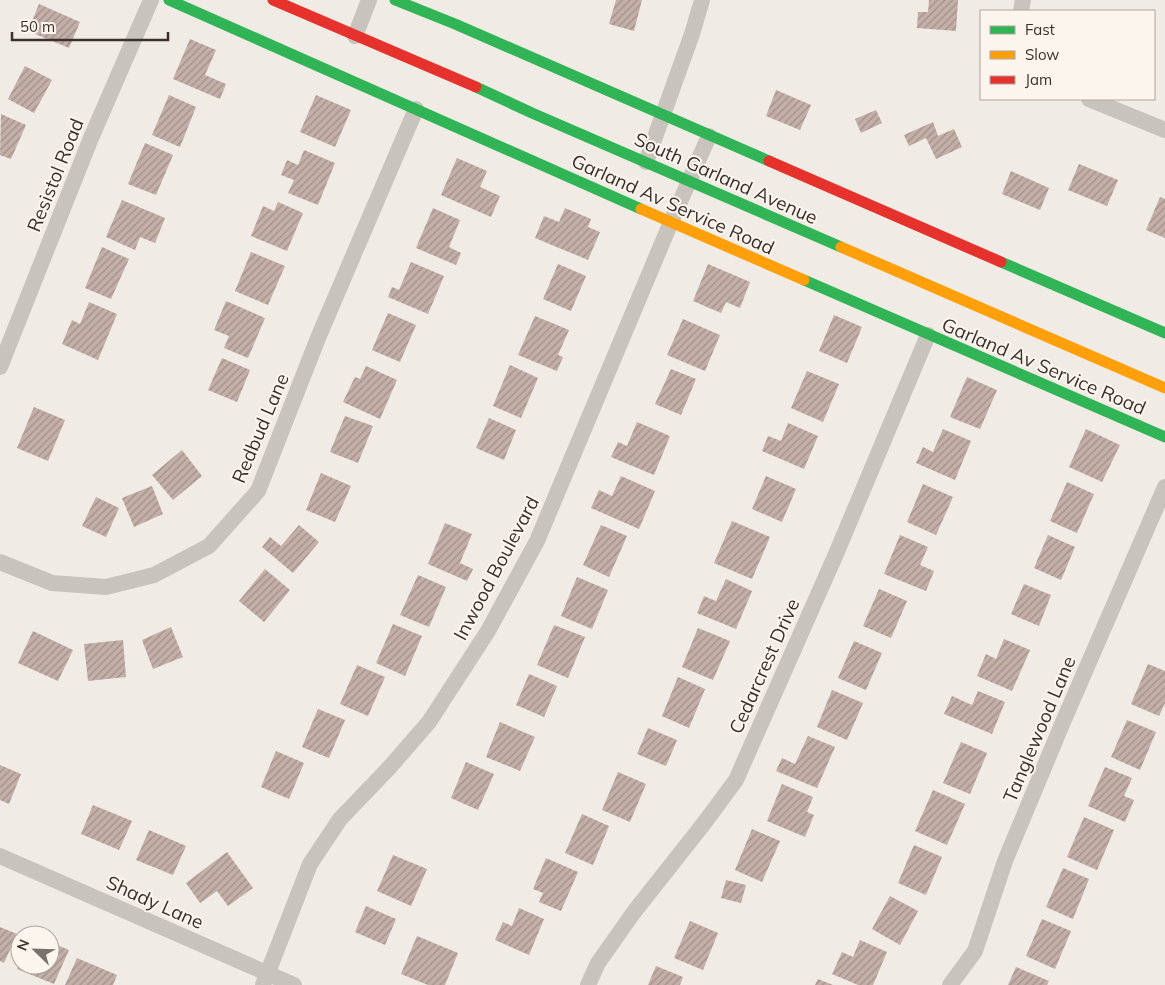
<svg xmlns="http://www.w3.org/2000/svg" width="1165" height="985" font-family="Mulish,sans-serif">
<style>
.building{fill:url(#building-hatch)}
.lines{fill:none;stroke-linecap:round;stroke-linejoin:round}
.street{stroke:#c9c3be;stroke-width:16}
.fast{stroke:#30b455;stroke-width:11}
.slow{stroke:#ff9f0a;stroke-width:11}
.jam{stroke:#e5322d;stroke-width:11}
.labels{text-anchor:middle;stroke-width:4;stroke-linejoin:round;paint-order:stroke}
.street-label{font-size:19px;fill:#3b302b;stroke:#fbf5ee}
</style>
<defs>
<pattern id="building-hatch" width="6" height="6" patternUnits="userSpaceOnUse" patternTransform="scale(1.25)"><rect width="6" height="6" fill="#c3afa7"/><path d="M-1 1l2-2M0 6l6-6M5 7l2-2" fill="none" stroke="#a08f88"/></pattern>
</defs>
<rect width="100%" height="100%" fill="#f0ebe5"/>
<path class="building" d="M616,0h26l-8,31 -25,-7z
M929,0h29l-2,31 -39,-3 1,-16h10z
M39,4l41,18 -11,26 -41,-17z
M190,39l26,11 -11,25 21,9 -6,15 -47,-20z
M25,66l27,14 -18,33 -26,-14z
M776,90l35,15 -11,25 -34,-14z
M169,95l27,12 -16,40 -28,-12z
M316,95l35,15 -16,37 -35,-15z
M876,110l6,13 -21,10 -6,-14z
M1,114l25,11 -15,34 -11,-4z
M933,122l5,14 16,-7 8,18 -26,12 -10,-21 -17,8 -5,-11z
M145,143l28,12 -17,40 -28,-11z
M304,150l31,13 -17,42 -30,-12 6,-13 -13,-5 6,-15 11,5z
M457,158l30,13 -7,16 20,9 -9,21 -50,-22z
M1079,164l39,16 -11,26 -39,-16z
M1011,171l38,17 -9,22 -38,-16z
M1160,197l5,2v39l-19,-8z
M122,200l43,18 -10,25 -15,-6 -5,13 -29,-13z
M278,202l25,11 -16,38 -36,-15 12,-30 11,5z
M433,208l27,12 -11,27 12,6 -5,12 -40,-17z
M565,208l26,11 -3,8 12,5 -12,28 -53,-22 9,-22 15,6z
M102,247l27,12 -18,40 -26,-11z
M251,252l34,14 -17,39 -33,-14z
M411,262l33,14 -16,38 -40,-17 4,-10 7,3z
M558,264l28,12 -15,35 -28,-12z
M708,264l42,18 -10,26 -14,-6 -5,11 -28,-12z
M226,301l39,17 -17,40 -24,-10 5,-12 -15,-6z
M89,302l28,12 -19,46 -36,-16 10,-24 8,4z
M388,313l28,12 -16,37 -28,-12z
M834,315l28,12 -15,36 -28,-12z
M535,316l34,14 -11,25 5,2 -6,14 -39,-16z
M683,319l37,16 -15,36 -38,-16z
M222,358l28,12 -13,32 -29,-12z
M510,365l28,13 -17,40 -28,-12z
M366,366l31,14 -17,39 -37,-17 12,-25 5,2z
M671,369l25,10 -15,36 -26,-11z
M807,371l32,13 -16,38 -32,-14z
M967,377l30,13 -17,39 -30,-12z
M34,407l31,13 -17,41 -31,-13z
M345,416l28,10 -15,37 -28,-11z
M489,418l27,12 -12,30 -28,-12z
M637,422l33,14 -16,39 -43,-18 7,-15 9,4z
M788,423l30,13 -14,33 -42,-18 6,-15 13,5z
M943,429l28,12 -16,39 -39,-17 7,-16 10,5z
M1086,429l34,16 -18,37 -33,-15z
M182,450l20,26 -29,24 -21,-25z
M321,473l30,13 -16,36 -29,-12z
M621,476l34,15 -16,38 -48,-21 8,-18 13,6z
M766,476l30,13 -14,33 -30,-13z
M1067,482l27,12 -17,39 -27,-12z
M923,484l30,13 -17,38 -29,-13z
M152,486l11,28 -29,13 -12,-29z
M96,497l23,11 -13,29 -24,-11z
M732,521l38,16 -18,42 -38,-16z
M445,523l27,11 -12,29 13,6 -6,12 -39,-17z
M299,525l20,17 -26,31 -31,-26 8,-10 11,9z
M601,525l26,11 -18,41 -26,-12z
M900,535l28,12 -8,18 14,6 -8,20 -42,-17z
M1048,535l27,12 -14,33 -27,-12z
M265,569l25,21 -26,32 -25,-21z
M418,575l28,12 -17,40 -29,-12z
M577,577l31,13 -16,39 -31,-13z
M726,579l26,12 -16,38 -39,-16 7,-17 12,5z
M1024,584l27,11 -12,31 -28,-12z
M879,589l28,12 -16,37 -28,-12z
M393,624l29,12 -17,40 -29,-13z
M554,625l31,12 -17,41 -31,-13z
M171,627l12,30 -30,12 -11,-29z
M698,628l32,13 -17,39 -31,-13z
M33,631l40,19 -15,31 -40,-18z
M1004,639l26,11 -18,41 -35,-15 9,-22 10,5z
M123,640l3,37 -38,4 -4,-37z
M854,641l28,12 -16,37 -28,-12z
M1148,664l17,7v32l-6,13 -28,-12z
M357,665l28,12 -17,39 -28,-12z
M529,674l28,12 -13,31 -28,-12z
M678,677l27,12 -16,39 -27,-12z
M832,690l31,13 -16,37 -30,-13z
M978,691l27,11 -13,32 -48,-20 8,-18 20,9z
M318,709l27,11 -16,38 -27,-11z
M1127,720l29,12 -16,38 -29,-13z
M500,722l35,15 -15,34 -34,-14z
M648,728l29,12 -11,26 -29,-12z
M808,736l27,11 -18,41 -41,-17 6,-13 13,6z
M961,742l26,11 -17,41 -27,-11z
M276,751l28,12 -15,36 -28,-12z
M466,762l28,12 -16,36 -27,-12z
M0,765l21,9 -12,30 -9,-4z
M1105,767l27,11 -8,18 10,4 -9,22 -37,-16z
M618,772l28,12 -16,38 -28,-12z
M782,784l31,13 -6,15 7,3 -9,22 -38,-16z
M933,790l32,14 -18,41 -32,-14z
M93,805l39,16 -13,29 -38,-16z
M582,814l27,12 -16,39 -28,-12z
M1084,817l30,13 -17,40 -30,-13z
M752,829l28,12 -18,41 -27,-12z
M149,830l37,16 -13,29 -37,-15z
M914,845l28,12 -16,38 -28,-12z
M227,852l26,36 -25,18 -11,-15 -17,12 -14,-20z
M393,855l34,14 -16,37 -34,-15z
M546,858l32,14 -17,39 -22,-9 4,-9 -10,-4z
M1063,868l26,11 -16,40 -27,-12z
M726,880l20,5 -5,18 -20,-5z
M890,896l28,15 -18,34 -28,-16z
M366,906l30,13 -11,26 -30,-13z
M519,908l25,11 -15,36 -34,-15 8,-18 9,4z
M1042,919l29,12 -16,38 -29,-13z
M690,921l28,12 -15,37 -29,-12z
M0,927l17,7 -13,29 -4,-2z
M417,936l41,17 -13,32h-17l-27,-11z
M860,940l27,12 -14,33h-15l-26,-11 10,-22 11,5z
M50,942l19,8 -15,34 -37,-15 2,-4h31z
M77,958l40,17 -4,10h-48z
M656,966l27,11 -3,8h-32z
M1016,967l33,14 -2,4h-39z
M818,979l15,6h-18z"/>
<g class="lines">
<path class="street" d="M1021,11l2,-11
M355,36l14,-36
M1089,99l76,31
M646,162l46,-128 10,-34
M0,367l91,-229 60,-138
M0,562l52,21 54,4 48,-12 55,-29 49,-55 60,-153 98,-229
M0,856l294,129
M263,985l47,-121 30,-45 49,-51 40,-46 59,-91 49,-90 134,-319 38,-86
M588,985l10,-22 36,-51 71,-90 31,-42 100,-226 92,-219
M950,985l25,-34 30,-90 58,-139 102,-235"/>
<path class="fast" d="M169,0l472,209
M395,0l60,24 314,137
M476,87l56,26 309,134
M1001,262l164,71
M804,280l361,157"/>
<path class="slow" d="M641,209l163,71
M841,247l324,141"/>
<path class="jam" d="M273,0l203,87
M769,161l232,101"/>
</g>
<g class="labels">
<g class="street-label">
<text transform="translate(55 175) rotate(-68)" y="7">Resistol Road</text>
<text transform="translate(726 178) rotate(24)" y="7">South Garland Avenue</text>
<text transform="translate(673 204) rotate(24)" y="7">Garland Av Service Road</text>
<text transform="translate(1044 366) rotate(23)" y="7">Garland Av Service Road</text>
<text transform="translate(260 428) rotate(-67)" y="7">Redbud Lane</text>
<text transform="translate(496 568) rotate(-62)" y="7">Inwood Boulevard</text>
<text transform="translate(764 666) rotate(-66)" y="7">Cedarcrest Drive</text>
<text transform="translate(1039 729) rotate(-67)" y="7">Tanglewood Lane</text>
<text transform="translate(155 902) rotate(24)" y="7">Shady Lane</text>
</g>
</g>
<rect x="980" y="10" width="175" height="90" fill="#fbf5ee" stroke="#aea6a0"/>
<rect x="990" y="26" width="25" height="8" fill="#30b455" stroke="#aea6a0"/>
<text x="1025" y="35" font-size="15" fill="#3b302b">Fast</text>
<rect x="990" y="51" width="25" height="8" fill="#ff9f0a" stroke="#aea6a0"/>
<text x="1025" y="60" font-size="15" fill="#3b302b">Slow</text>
<rect x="990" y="76" width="25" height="8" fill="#e5322d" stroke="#aea6a0"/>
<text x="1025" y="85" font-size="15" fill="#3b302b">Jam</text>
<g transform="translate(35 950) rotate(293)"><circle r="24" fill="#fbf5ee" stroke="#aea6a0"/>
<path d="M0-4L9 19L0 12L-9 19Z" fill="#7a716c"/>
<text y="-8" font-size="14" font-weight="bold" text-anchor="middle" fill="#3b302b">N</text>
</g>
<path d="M12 32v8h156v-8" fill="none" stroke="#3b302b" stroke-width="2.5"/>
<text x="20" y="32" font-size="15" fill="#3b302b" stroke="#fbf5ee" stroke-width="4" paint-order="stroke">50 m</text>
</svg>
